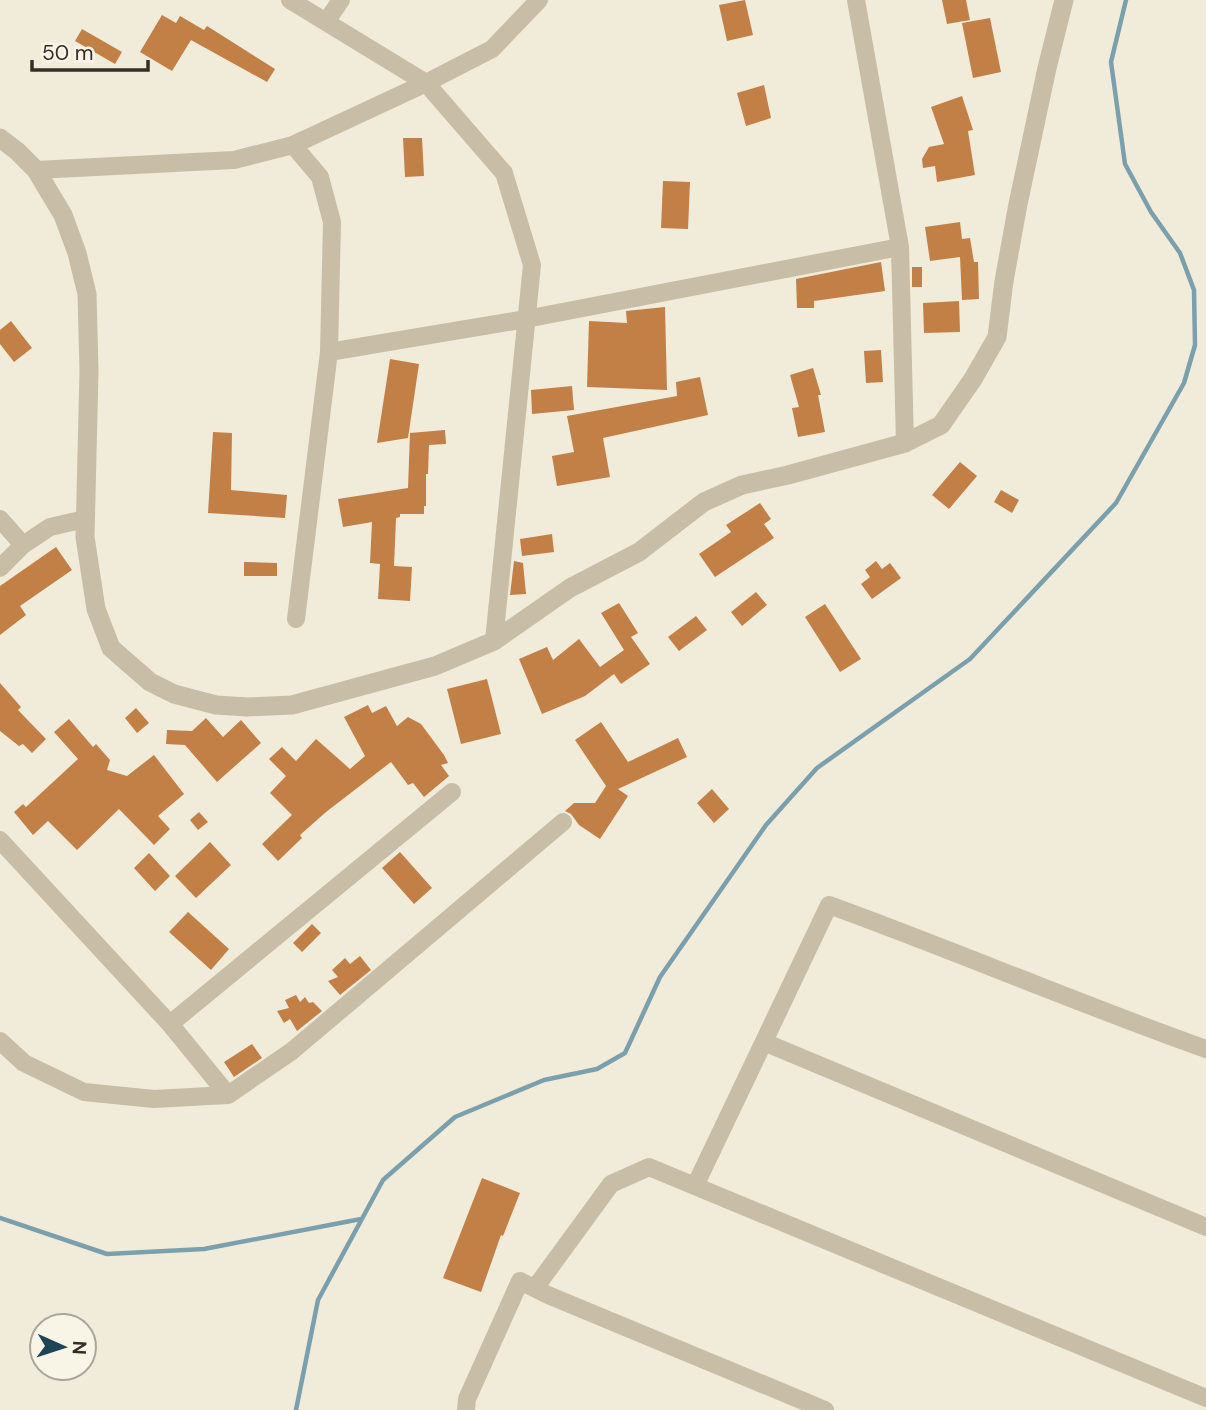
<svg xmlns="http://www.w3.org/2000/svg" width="1206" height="1410" font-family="'DM Sans',sans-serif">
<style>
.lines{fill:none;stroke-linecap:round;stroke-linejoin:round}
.stream{stroke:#7aa0ad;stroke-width:4.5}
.building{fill:#c28047}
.minor{stroke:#c8bda7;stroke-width:18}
.tertiary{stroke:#c8bda7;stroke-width:19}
</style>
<rect width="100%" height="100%" fill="#f1ebda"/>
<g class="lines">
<path class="stream" d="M0,1218l107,36 97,-5 157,-30
M296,1410l22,-110 65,-120 72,-63 89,-37 53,-11 28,-16 35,-76 106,-152 51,-57 153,-109 146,-156 68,-120 11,-38 -1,-55 -14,-37 -29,-41 -26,-48 -14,-102 15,-62"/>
</g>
<path class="building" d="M745,0l8,35 -26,6 -8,-36z
M942,0h24l4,20 -23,4z
M162,15l14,8 4,-7 24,14 3,-4 68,43 -8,13 -76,-42 -19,31 -32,-19z
M990,18l11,54 -28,6 -11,-55z
M82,29l40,23 -7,12 -40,-23z
M764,85l7,33 -25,8 -9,-33z
M962,96l11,34 -5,1 7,44 -38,7 -2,-16 -12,2 -1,-9 7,-12 15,-3 -13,-37z
M403,138h19l2,38 -19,1z
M663,181l27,1 -2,47 -27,-1z
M960,222l2,17 8,-1 4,24h4l1,37 -17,1 -2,-43 -30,4 -5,-34z
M881,262l4,29 -71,10v7h-17l-1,-29z
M912,267h10v20h-10z
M959,301l1,31 -36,1 -1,-30z
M665,307l2,83 -80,-3 2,-66 38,2 -1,-12z
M11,321l21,27 -18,14 -14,-18v-14z
M881,350l2,32 -17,1 -2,-32z
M390,359l29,5 -11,74 -31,5z
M813,368l8,27h-3l7,37 -27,5 -6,-29 7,-1 -9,-32z
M700,377l8,38 -105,23 7,39 -53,9 -5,-30 22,-4 -7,-36 110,-20 -1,-14z
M572,386l2,24 -42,4 -1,-24z
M445,430l1,14 -17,1 -1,29h-2v32h-2v8h-24v3l-4,1 -2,48 18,1 -2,34 -32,-2 2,-35 -10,-1 2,-41 -29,5 -5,-28 70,-11 2,-55z
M213,432l19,1 -1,57 56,5 -2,23 -77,-5z
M960,462l17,14 -28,33 -17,-14z
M1001,490l18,10 -7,13 -18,-11z
M760,503l11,16 -7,5 10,14 -59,39 -16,-23 32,-22 -5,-7z
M552,534l2,18 -32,4 -2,-17z
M56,547l16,23 -52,36 6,9 -26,20v-49z
M514,561l9,2 3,31 -16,1z
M876,561l6,8 8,-6 11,15 -29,21 -11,-15 9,-7 -5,-7z
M244,562l33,1v13h-33z
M756,592l11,13 -25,21 -11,-14z
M619,603l19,30 -7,4 19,27 -29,20 -7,-10 -29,22 -43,18 -23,-55 28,-12 6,13 26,-21 21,28 24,-17 -23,-37z
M825,604l36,55 -21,13 -35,-55z
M696,616l11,14 -28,21 -11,-14z
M487,679l14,55 -40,10 -14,-55z
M0,683l21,24 -3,3 28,29 -14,14 -9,-9 -4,2 -19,-15z
M368,705l4,8 14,-7 11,20 11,-9 13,7 23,31 4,8 -7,2 8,11 -25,21 -11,-14 -5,2 -17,-23 -65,50 -26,23 2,3 -24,23 -16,-17 30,-29 -22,-22 16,-17 -17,-17 13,-12 14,14 20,-22 34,30 15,-13 -21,-39z
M136,708l13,15 -12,10 -12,-15z
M206,718l17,19 18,-17 20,23 -44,39 -32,-37 -19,-1 1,-14 25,1z
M69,719l24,28 3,-3 14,16 -3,10 20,6 27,-21 30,39 -26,22 12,13 -16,16 -35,-36 -42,41 -29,-29 -15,14 -19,-23 9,-8 3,3 52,-48 -24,-27z
M601,722l27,40 50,-24 9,19 -69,32 10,7 -28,43 -21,-14 -8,-11 -6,-3 9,-8h21l11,-17 -31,-46z
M712,789l17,20 -15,14 -17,-20z
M199,812l9,10 -10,8 -8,-10z
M210,842l21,23 -35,33 -21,-22z
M400,852l32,36 -18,16 -32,-36z
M149,853l21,23 -15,15 -21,-23z
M188,912l41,37 -18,21 -42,-38z
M312,924l9,9 -19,19 -9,-9z
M360,956l11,14 -31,25 -12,-14 10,-4 -6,-7 13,-12 5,6z
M296,995l4,7 5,-5 4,6 4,-1 9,9 -25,20 -7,-12 -6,4 -7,-12 12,-3 -4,-8z
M252,1044l10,14 -28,19 -10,-15z
M482,1178l38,15 -17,43 -2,-1 -20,57 -38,-14z"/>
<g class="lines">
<path class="minor" d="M290,0l136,83 78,90 28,92 -38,376
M856,0l44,247 5,196
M326,22l15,-22
M293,145l27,32 12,45 -3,130 -33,267
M36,170l198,-10 59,-15 133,-62 66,-34 47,-49
M329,352l197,-33 374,-72
M0,519l23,26
M0,568l23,-23 27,-18 35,-8
M0,840l170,184 58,71
M170,1024l282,-232
M0,1041l24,22 60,29 70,7 74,-4 64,-44 271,-229
M764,1042l442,185
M695,1186l134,-281c127,46 250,99 377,144
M535,1288l76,-104 38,-17 557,231
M466,1410l1,-11 53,-118 28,14 277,115"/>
<path class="tertiary" d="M0,138l17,13 19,19 27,45 14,38 10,41 2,77 -4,166 11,72 15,39 39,34 24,12 42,11 31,2 45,-2 143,-39 59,-25 76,-53 69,-36 65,-50 38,-17 46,-10 117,-32 36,-18 32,-46 24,-42 7,-56 14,-77 29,-136 17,-68"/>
</g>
<g transform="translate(63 1347) rotate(93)"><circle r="33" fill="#f8f4e6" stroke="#aaa59a" stroke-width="2"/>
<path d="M0-5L12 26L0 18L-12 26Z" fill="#1e4555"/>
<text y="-10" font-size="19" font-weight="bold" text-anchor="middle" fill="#352e27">N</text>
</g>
<path d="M32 60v10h116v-10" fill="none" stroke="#352e27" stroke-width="3.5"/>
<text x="42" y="60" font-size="21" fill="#352e27" stroke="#f8f4e6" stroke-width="5" paint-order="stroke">50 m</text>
</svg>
